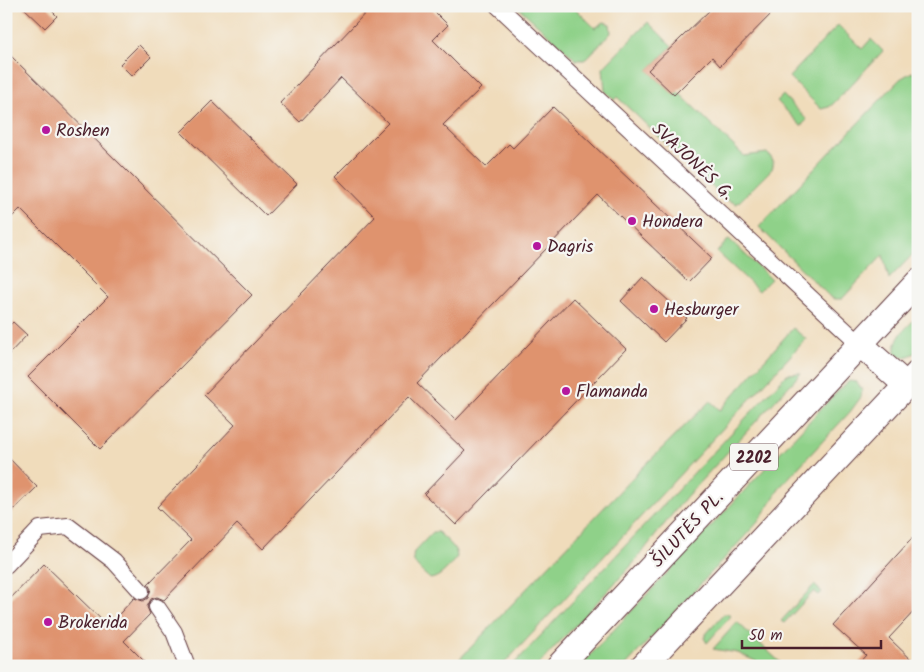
<svg xmlns="http://www.w3.org/2000/svg" width="924" height="672" font-family="Kalam,sans-serif">
<style>
.green{fill:#8fd189;stroke:#6c785a}
.building{fill:#df936e}
.lines{fill:none;stroke-linecap:round;stroke-linejoin:round}
.minor-casing{stroke:#633b41;stroke-width:18}
.primary-casing{stroke:#633b41;stroke-width:27}
.minor{stroke:#fff;stroke-width:16}
.primary{stroke:#fff;stroke-width:25}
.poi-dot{fill:#b5179e;stroke:#f6f6f2;stroke-width:2}
.labels{text-anchor:middle;stroke-width:4.5;stroke-linejoin:round;paint-order:stroke}
.shield{fill:#f6f6f2;stroke:#7e6067;stroke-width:1}
.shield-label{font-size:16px;font-weight:bold;fill:#4a1f2b}
.poi-label{font-size:18px;fill:#4a1f2b;stroke:#f6f6f2;text-anchor:start}
.street-label{font-size:18px;fill:#4a1f2b;stroke:#f6f6f2}
</style>
<rect width="100%" height="100%" fill="#f6f6f2"/>
<filter id="ink" filterUnits="userSpaceOnUse"><feTurbulence type="fractalNoise" baseFrequency=".02" numOctaves="2"/><feDisplacementMap in="SourceGraphic" scale="10" xChannelSelector="R" yChannelSelector="G"/><feConvolveMatrix kernelMatrix="1 2 1 2 8 2 1 2 1" color-interpolation-filters="sRGB"/></filter>
<filter id="wash" filterUnits="userSpaceOnUse"><feTurbulence type="fractalNoise" baseFrequency=".0096" numOctaves="4" result="noise"/><feDisplacementMap in="SourceGraphic" scale="20" xChannelSelector="R" yChannelSelector="G"/><feGaussianBlur stdDeviation="1.12" result="paint"/><feColorMatrix in="noise" values="0 0 0 0 0 0 0 0 0 0 0 0 0 0 0 0 0 1.4 0 .05"/><feComposite in="paint" operator="in"/></filter>
<g filter="url(#wash)">
<rect width="100%" height="100%" fill="#f0dcbb"/>
<path class="green" d="M517,6h56l22,22 9,-6 6,2 1,9 -24,25 -3,2h-8z
M648,22l24,24 -24,24 26,25 4,-3 66,64 23,-3c5,5 8,8 5,16l-35,35 -12,-5 -108,-102 -3,3 -9,-9 -2,-23z
M838,25l24,24 9,-10 12,12 -50,53 -4,3 -8,2 -32,-32z
M912,72l6,3v174l-29,30 -6,-24 -41,44h-8l-5,-3 -70,-69 141,-148z
M783,95l24,25 -6,6 -24,-25z
M729,239l42,40 -12,12 -42,-39z
M918,316v35c-8,5 -15,9 -23,3 -1,-17 12,-27 23,-38z
M793,328l13,11 -304,327h-49l184,-193 73,-72 10,9z
M801,373l-115,124 -54,68 -95,101h-25l275,-292z
M849,381l8,1 5,8 -1,7 -11,15 -69,74 -23,36 -133,144h-45l252,-269z
M433,532h5c7,7 19,15 19,25 -7,8 -16,21 -27,22 -8,-8 -20,-15 -16,-27z
M814,585l8,7 -3,3 -5,-4 -30,32 -3,-2z
M727,614l4,2 -24,27 -3,-5 2,-4 17,-19z
M737,622l47,44h-18l-28,-13 -25,-4z"/>
<g id="blocks">
<path class="building" d="M22,6h25l10,10 -12,12z
M372,6h57l19,19 -15,15 48,48 -38,37 43,42 23,-23 4,4 40,-41 159,151 -23,24 -91,-87 -181,188 39,37 117,-122 53,51 -170,176 -32,-31 41,-43 -56,-54 -146,152 -26,-25 -73,76 -7,-3 -6,2 -4,8 3,7 -26,27 25,25h-143v-63l38,-39 64,62 26,-28 9,3 5,-3 3,-9 -3,-5 43,-44 -34,-33 78,-82 -31,-30 171,-178 -40,-41 53,-53 -47,-45 -41,44 -20,-19z
M714,6h65l-59,60 -8,-9 -38,38 -26,-25z
M139,45l12,12 -19,19 -12,-12z
M6,51l246,244 -152,154 -72,-72 80,-80 -88,-88 -14,14z
M212,101l85,83 -31,32 -85,-84z
M643,277l44,41 -23,24 -43,-41z
M13,322l14,13 -21,22v-28z
M6,455l31,32 -31,30z
M918,532v75l-29,31 29,28h-62l10,-11 -33,-30z"/>
</g>
</g>
<g filter="url(#ink)">
<use href="#blocks" fill-opacity="0" stroke="#633b41" stroke-width="1"/>
<g class="lines">
<g class="minor-casing">
<path id="minor" d="M498,6l362,338
M6,565l34,-36 28,-3 46,35 27,30
M157,607l17,25 13,34"/>
</g>
<g class="primary-casing">
<path id="primary" d="M860,344l46,41
M559,666l359,-384
M643,666l275,-293"/>
</g>
<use href="#minor" class="minor"/>
<use href="#primary" class="primary"/>
</g>
</g>
<g class="poi-dot">
<circle cx="46" cy="130" r="5"/>
<circle cx="632" cy="221" r="5"/>
<circle cx="537" cy="246" r="5"/>
<circle cx="654" cy="309" r="5"/>
<circle cx="566" cy="391" r="5"/>
<circle cx="48" cy="622" r="5"/>
</g>
<g class="labels">
<rect class="shield" x="730" y="443.5" width="48" height="27" rx="4"/>
<g class="shield-label">
<text x="754" y="463">2202</text>
</g>
<g class="poi-label">
<text x="56" y="136">Roshen</text>
<text x="642" y="227">Hondera</text>
<text x="547" y="252">Dagris</text>
<text x="664" y="315">Hesburger</text>
<text x="576" y="397">Flamanda</text>
<text x="58" y="628">Brokerida</text>
</g>
<g class="street-label">
<text transform="translate(693 161) rotate(43)" y="6">SVAJONĖS G.</text>
<text transform="translate(687 529) rotate(-47)" y="6">ŠILUTĖS PL.</text>
</g>
</g>
<rect width="924" height="672" fill="none" stroke="#f6f6f2" stroke-width="25"/>
<path d="M742 640v8h139v-8" fill="none" stroke="#4a1f2b" stroke-width="2.5"/>
<text x="749" y="640" font-size="15" fill="#4a1f2b" stroke="#f6f6f2" stroke-width="4" paint-order="stroke">50 m</text>
</svg>
